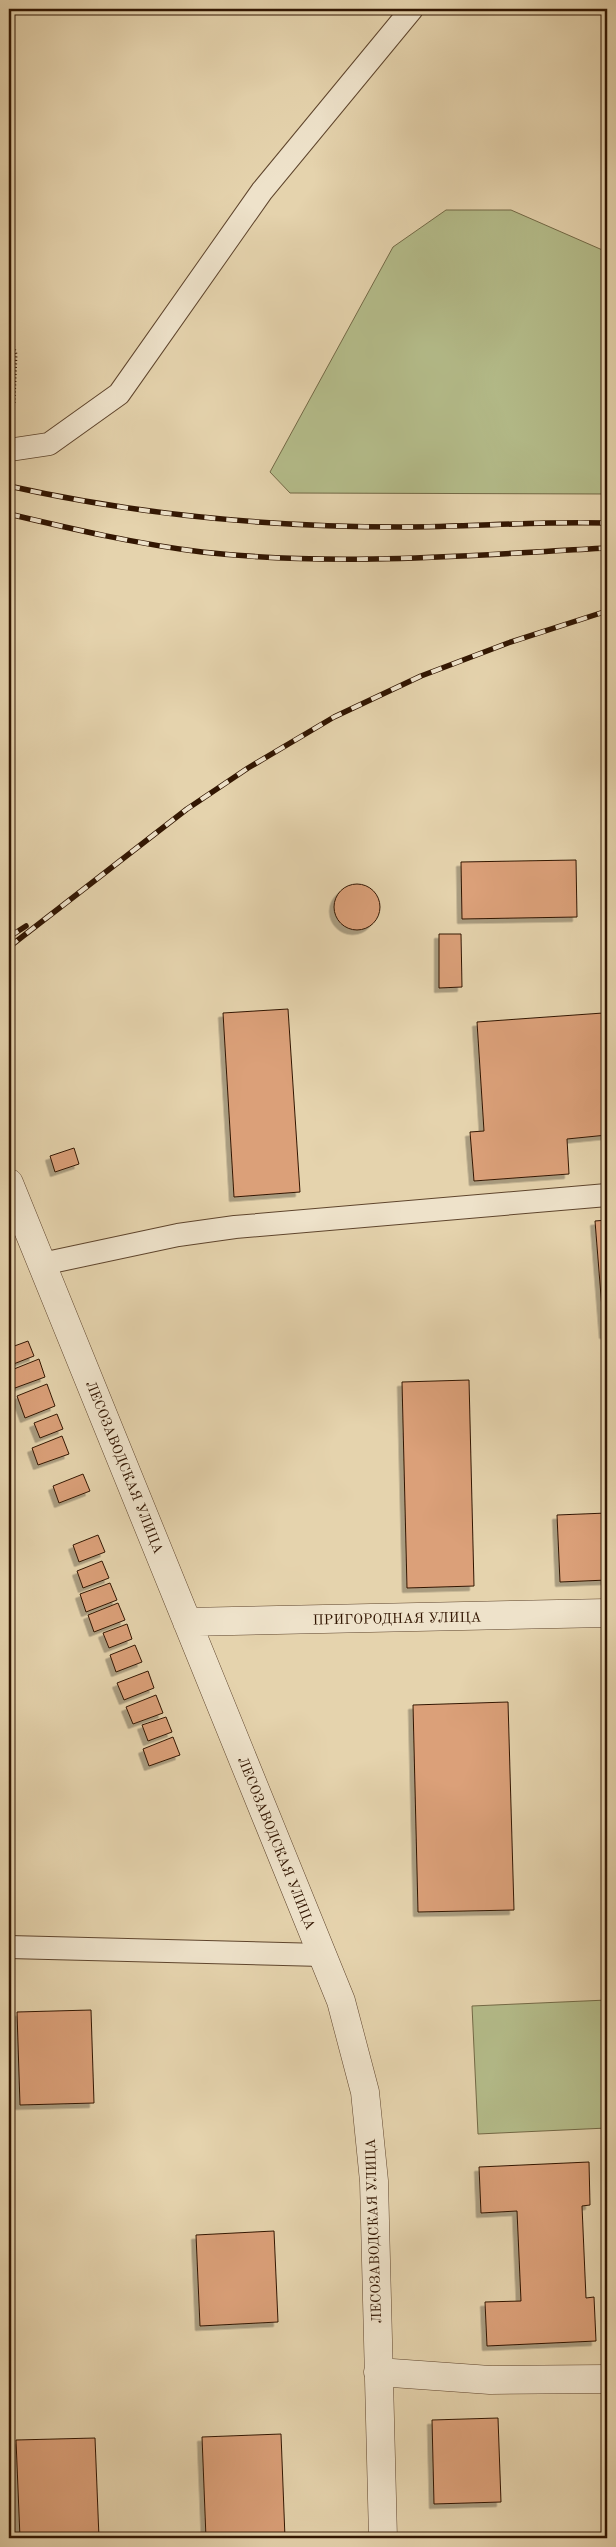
<svg xmlns="http://www.w3.org/2000/svg" width="616" height="2547" font-family="'Old Standard TT',serif">
<style>
.green{fill:#b4bc8a;stroke:#736946}
.building{fill:#dba079;stroke:#321602;filter:url(#shadow)}
.lines{fill:none;stroke-linecap:round;stroke-linejoin:round}
.lane-casing{stroke:#5f452d;stroke-width:24}
.street-casing{stroke:#5f452d;stroke-width:29}
.path{stroke:#321602;stroke-width:3;stroke-dasharray:1 2.5;stroke-linecap:butt}
.lane{stroke:#eee2ca;stroke-width:22}
.street{stroke:#eee2ca;stroke-width:28}
.rail-casing{stroke:#321602;stroke-width:5.5}
.rail{stroke:#eee2ca;stroke-width:4;stroke-dasharray:11;stroke-linecap:butt}
.labels{text-anchor:middle;stroke-width:4;stroke-linejoin:round;paint-order:stroke}
.street-label{font-size:14px;fill:#321602;stroke:#eee2ca}
</style>
<defs>
<filter id="shadow"><feDropShadow dx="-4.5" dy="4.5" stdDeviation="0" flood-color="#0004"/></filter>
</defs>
<rect width="100%" height="100%" fill="#e5d3ad"/>
<filter id="stains"><feTurbulence type="fractalNoise" baseFrequency=".004" numOctaves="4"/><feColorMatrix values="0 0 0 0 .2 0 0 0 0 .09 0 0 0 0 .02 0 0 0 .5 -.17"/></filter>
<radialGradient id="worn" r=".72"><stop offset=".6" stop-color="#630" stop-opacity="0"/><stop offset="1" stop-color="#630" stop-opacity=".3"/></radialGradient>
<path class="green" d="M446,210h65l96,42v242l-317,-1 -20,-21 123,-225z
M607,2000v128l-129,6 -6,-128z"/>
<path class="building" d="M576,860l1,57 -115,2 -1,-57z
M334 907a23 23 0 1 1 46 0a23 23 0 1 1-46 0Z
M439,934h22l1,53 -23,1z
M288,1009l12,183 -66,5 -11,-184z
M603,1013l4,62v60l-40,4 2,35 -95,7 -4,-49 14,-1 -7,-109z
M74,1148l5,16 -24,8 -5,-16z
M607,1220v114h-3l-9,-113z
M28,1341l6,15 -23,9 -2,-17z
M39,1359l6,18 -30,11 -6,-17z
M469,1380l5,206 -67,2 -5,-206z
M47,1384l8,22 -30,12 -8,-22z
M57,1414l6,15 -23,9 -6,-15z
M62,1436l7,18 -31,11 -6,-17z
M83,1474l7,17 -31,12 -6,-17z
M607,1513v67l-47,2 -3,-67z
M98,1535l7,17 -26,10 -6,-17z
M102,1561l7,17 -26,10 -6,-17z
M110,1583l7,17 -31,12 -6,-18z
M118,1603l7,17 -31,12 -6,-17z
M127,1624l5,15 -23,9 -6,-15z
M135,1645l7,17 -26,10 -6,-17z
M148,1671l6,17 -30,12 -7,-17z
M156,1695l7,18 -30,11 -7,-17z
M508,1702l6,208 -96,2 -5,-207z
M166,1717l6,15 -24,9 -6,-16z
M173,1737l7,18 -31,11 -6,-17z
M91,2010l3,93 -74,2 -3,-93z
M589,2162l1,43 -8,1 4,92 8,-1 2,44 -109,5 -2,-44 36,-1 -4,-90 -36,2 -2,-46z
M274,2231l4,91 -78,4 -4,-91z
M498,2418l3,84 -67,2 -2,-84z
M281,2434l4,104h-79l-4,-101z
M95,2438l4,100h-79l-4,-98z"/>
<g class="lines">
<g class="lane-casing">
<path id="lane" d="M9,450l40,-6 70,-50 143,-203 150,-182
M42,1264l136,-29 57,-8 372,-32
M9,1947l313,8"/>
</g>
<g class="street-casing">
<path id="street" d="M9,1183l332,818 24,91 9,89 9,357
M187,1622l420,-9
M378,2372l112,8 117,-1"/>
</g>
<path class="path" d="M9,333l7,21 -2,49 -4,15"/>
<use href="#lane" class="lane"/>
<use href="#street" class="street"/>
<g class="rail-casing">
<path id="rail" d="M9,486c129,29 261,41 394,41 68,0 136,-6 204,-4
M9,514c63,15 128,30 193,38 134,15 271,3 405,-4
M9,937l17,-11
M9,947l178,-138 61,-41 86,-51 87,-41 87,-33 99,-32"/>
</g>
<use href="#rail" class="rail"/>
</g>
<g class="labels">
<g class="street-label">
<text transform="translate(125 1467) rotate(68)" y="5">ЛЕСОЗАВОДСКАЯ УЛИЦА</text>
<text transform="translate(397 1618) rotate(-1)" y="5">ПРИГОРОДНАЯ УЛИЦА</text>
<text transform="translate(277 1843) rotate(68)" y="5">ЛЕСОЗАВОДСКАЯ УЛИЦА</text>
<text transform="translate(373 2231) rotate(-92)" y="5">ЛЕСОЗАВОДСКАЯ УЛИЦА</text>
</g>
</g>
<rect width="616" height="2547" fill="none" stroke="#e5d3ad" stroke-width="30"/>
<rect x="10" y="10" width="596" height="2527" fill="none" stroke="#321602" stroke-width="2.5"/>
<rect x="15" y="15" width="586" height="2517" fill="none" stroke="#321602"/>
<rect width="100%" height="100%" filter="url(#stains)"/>
<rect width="100%" height="100%" fill="url(#worn)"/>
</svg>
